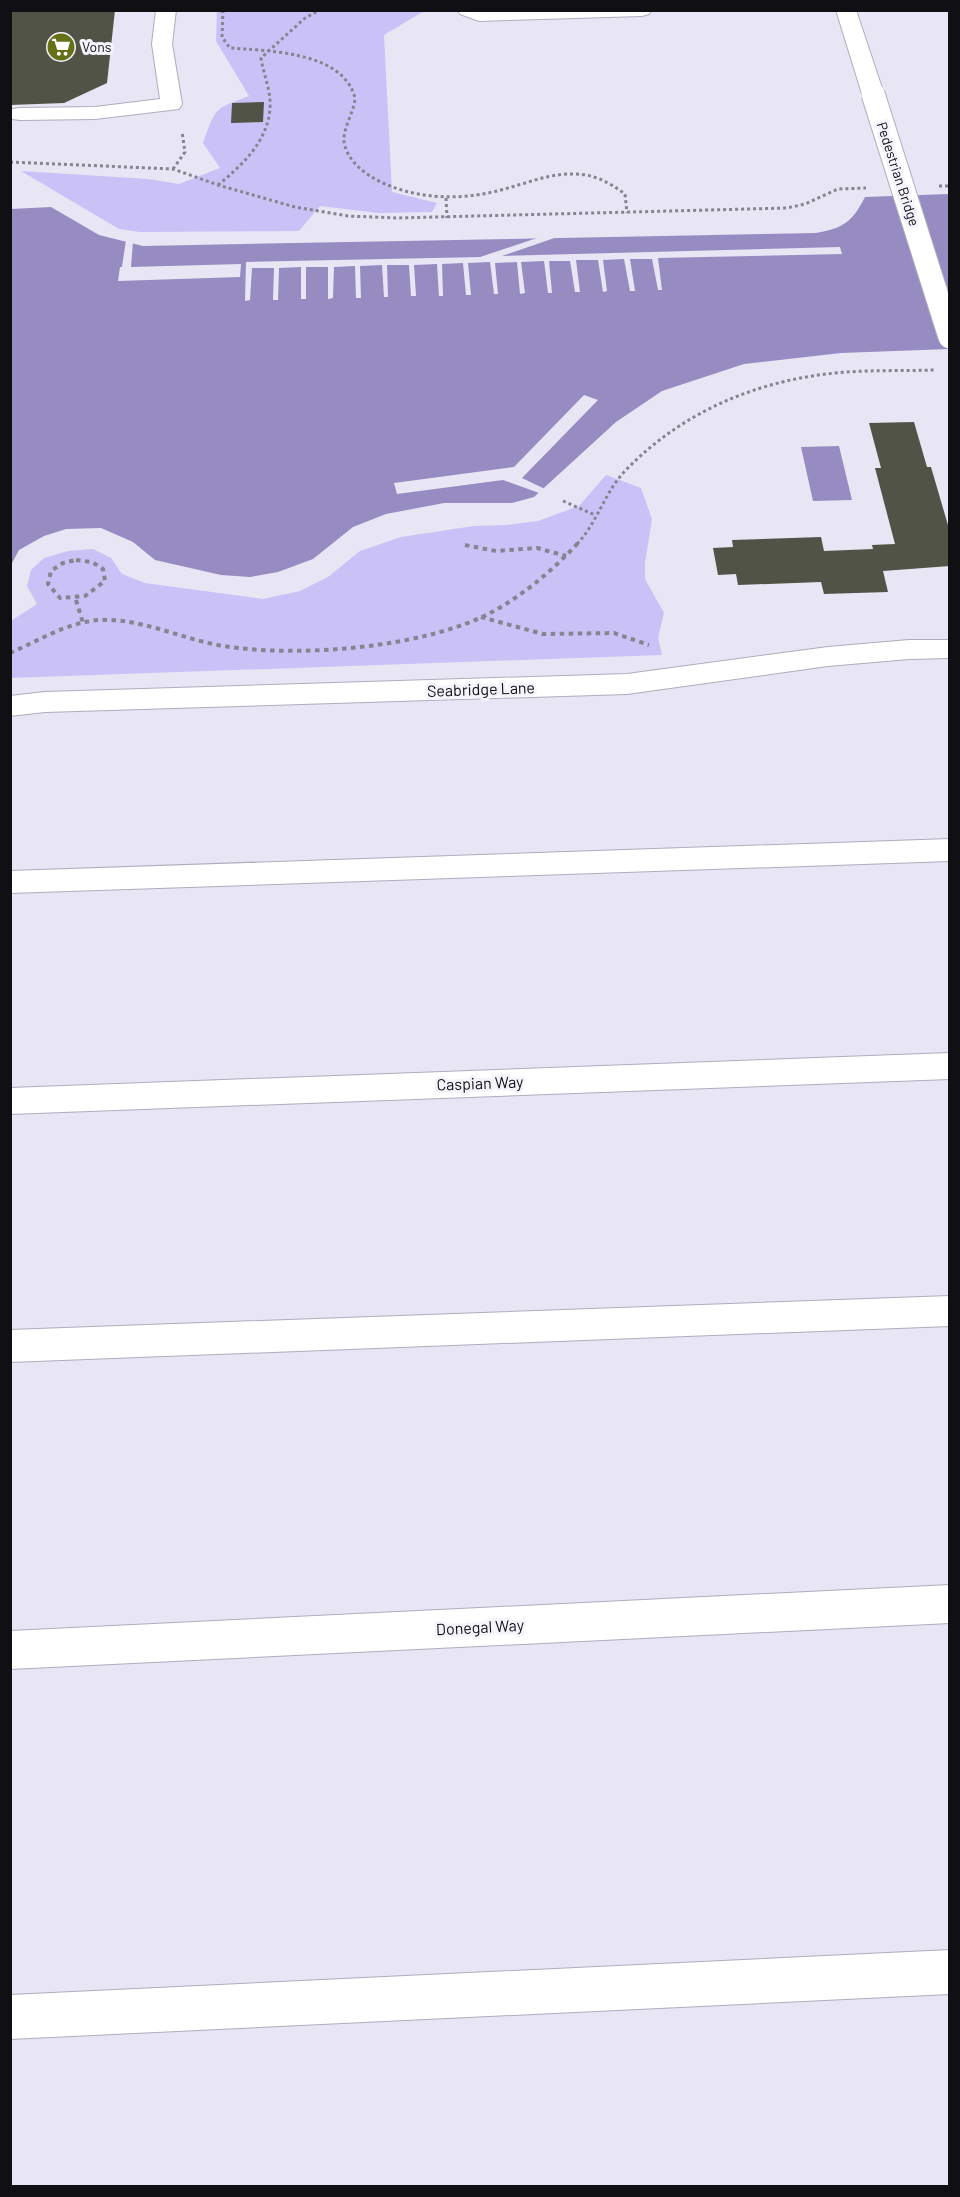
<svg xmlns="http://www.w3.org/2000/svg" width="960" height="2197" font-family="Barlow,sans-serif">
<style>
.green{fill:#cac1f7}
.water{fill:#968cc2}
.pier{fill:#e8e5f5}
.building{fill:#515346}
.lines{fill:none;stroke-linecap:round;stroke-linejoin:round}
.minor-casing{stroke:#afadbc;stroke-width:2}
.path-far1{stroke:#86848f;stroke-width:3;stroke-dasharray:3 3;stroke-linecap:butt}
.path{stroke:#86848f;stroke-width:4;stroke-dasharray:4.5 4.5;stroke-linecap:butt}
.minor{fill:#fff;fill-rule:evenodd}
.minor-bridge-casing{stroke:#afadbc;stroke-width:25;stroke-linecap:butt}
.minor-bridge{stroke:#fff;stroke-width:23}
.labels{text-anchor:middle;stroke-width:6;stroke-linejoin:round;paint-order:stroke}
.far-poi-label{font-size:14px;fill:#0f0f14;stroke:#f5f4fd;text-anchor:start}
.far-street-label{font-size:14px;fill:#0f0f14;stroke:#f5f4fd}
.street-label{font-size:16px;fill:#0f0f14;stroke:#f5f4fd}
</style>
<rect width="100%" height="100%" fill="#e8e5f5"/>
<path class="green" d="M217,11h207l-40,24 8,157 45,11 -5,9 -54,1 -58,-7 -21,25 -159,1 -21,-3 -98,-58 127,8 31,5 41,-16 -17,-25c14,-37 10,-33 46,-47l-33,-55z
M606,475l35,13 11,31 -7,44v16l19,34 -6,25 4,17 -651,23v-57l26,-17 -10,-18 4,-16 13,-12 24,-7 25,-2 18,9 11,16 23,9 118,16 37,-8 28,-14 32,-26 41,-14 73,-11 33,-1 31,-4 41,-15z"/>
<path class="water" d="M949,194v155l-108,4 -97,11 -82,27 -46,31 -82,75 -22,6h-68l-58,11 -33,13 -40,32 -35,13 -28,5 -29,-2 -66,-15 -22,-18 -32,-14 -35,1 -22,7 -25,14 -8,15v-356l40,-2 48,28 44,11 673,-13c28,-5 36,-11 49,-36z
M839,446l13,54 -39,1 -12,-54z"/>
<path class="pier" d="M546,235h17l-61,21 338,-9 2,7 -184,4 4,32h-4l-6,-31h-22l5,32h-5l-6,-32 -21,1 4,31 -4,1 -5,-32h-22l4,32h-5l-5,-31h-21l3,32h-4l-4,-32 -23,1 4,31 -5,1 -3,-32 -22,1 3,31h-4l-4,-32 -22,1 3,32h-5l-3,-32 -21,1 1,32h-4l-2,-32 -23,1 2,31h-5l-2,-31h-22l1,32h-4l-2,-32 -22,1 1,32h-5l-1,-32 -21,1 -1,31 -5,1v-32h-22v32h-5v-32l-22,1 -1,32h-5l1,-32h-22l-2,32 -5,1 1,-39 234,-5z
M126,240l7,1 -2,26 110,-3 -1,13 -122,4 2,-14h2z
M584,395l14,5 -76,78 25,12 -5,4 -39,-14 -106,14 -3,-11 120,-16z"/>
<path class="building" d="M10,10h105l-8,73 -43,20 -54,2z
M264,102l-1,20 -32,1 1,-20z
M914,422l13,45h4l19,65v34l-67,5 5,21 -64,2 -3,-12 -83,3 -2,-11 -18,1 -5,-27 20,-1 -1,-7 89,-3 3,14 49,-2 -1,-4 23,-1 -20,-76h6l-12,-45z"/>
<g class="lines">
<g class="minor-casing">
<path id="minor" d="M156,10h20l-4,34 10,60 -3,5 -84,10 -75,1 -8,-1 -2,-7 2,-3 8,-1 75,-1 65,-8 -8,-55z
M457,10h195l-3,4 -7,2 -163,5 -19,-7z
M836,10h20l28,84 -3,5 -8,1 -8,-1 -3,-5z
M909,640h41v18l-41,1 -81,7 -201,28 -582,18 -35,4v-20l35,-4 582,-18 201,-27z
M950,839v22l-940,32v-22z
M950,1053v26l-940,35v-26z
M950,1296v30l-940,36v-32z
M950,1585v38l-940,46v-38z
M950,1950v44l-940,45v-44z"/>
</g>
<path class="path-far1" d="M223,10l-1,27 8,11c38,3 113,3 125,50 -1,15 -12,29 -11,44 3,17 17,29 31,37 41,22 90,22 133,9 22,-6 44,-15 67,-14 19,0 35,9 50,20l2,19
M10,162l163,7 45,16 77,22 53,9 49,2 390,-10 18,-4 33,-15 28,-1
M173,169l12,-17 -3,-20
M218,185c27,-22 54,-48 52,-85 -1,-14 -7,-28 -9,-42l44,-40 15,-8
M939,186h11
M446,198l1,20
M563,501l32,14
M577,544c20,-21 27,-50 47,-72 59,-62 138,-94 223,-100 29,-2 58,-1 87,-2"/>
<path class="path" d="M465,545l31,6 41,-3 29,8
M76,560l16,2 11,7 2,12 -20,15 -25,2 -12,-14 3,-13 12,-8z
M76,600l7,23
M481,617l62,17 71,-1 35,12
M10,653c28,-12 58,-31 89,-33 43,-2 82,19 124,26 76,12 203,2 271,-35 32,-18 60,-42 84,-68"/>
<use href="#minor" class="minor"/>
<g class="minor-bridge-casing">
<path id="minor-bridge" d="M873,94l77,243"/>
</g>
<use href="#minor-bridge" class="minor-bridge"/>
</g>
<defs>
<g id="supermarket-disc" transform="scale(1.5)"><circle r="9.5" fill="#667018" stroke="#f5f4fd"/><path d="M-6-5.5h2.5l.6 2H6L4.5 2H-2.5L-4.4-4H-6ZM-1.5 3.2a1.3 1.3 0 1 0 .1 0ZM3 3.2a1.3 1.3 0 1 0 .1 0Z" fill="#fff"/></g>
</defs>
<g fill-rule="evenodd">
<use href="#supermarket-disc" x="61" y="47"/>
</g>
<g class="labels">
<g class="far-poi-label">
<text x="82" y="52">Vons</text>
</g>
<g class="far-street-label">
<text transform="translate(898 174) rotate(72)" y="5">Pedestrian Bridge</text>
</g>
<g class="street-label">
<text transform="translate(481 689) rotate(-2)" y="6">Seabridge Lane</text>
<text transform="translate(480 1083) rotate(-2)" y="6">Caspian Way</text>
<text transform="translate(480 1627) rotate(-3)" y="6">Donegal Way</text>
</g>
</g>
<rect width="960" height="2197" fill="none" stroke="#0f0f14" stroke-width="24"/>
</svg>
